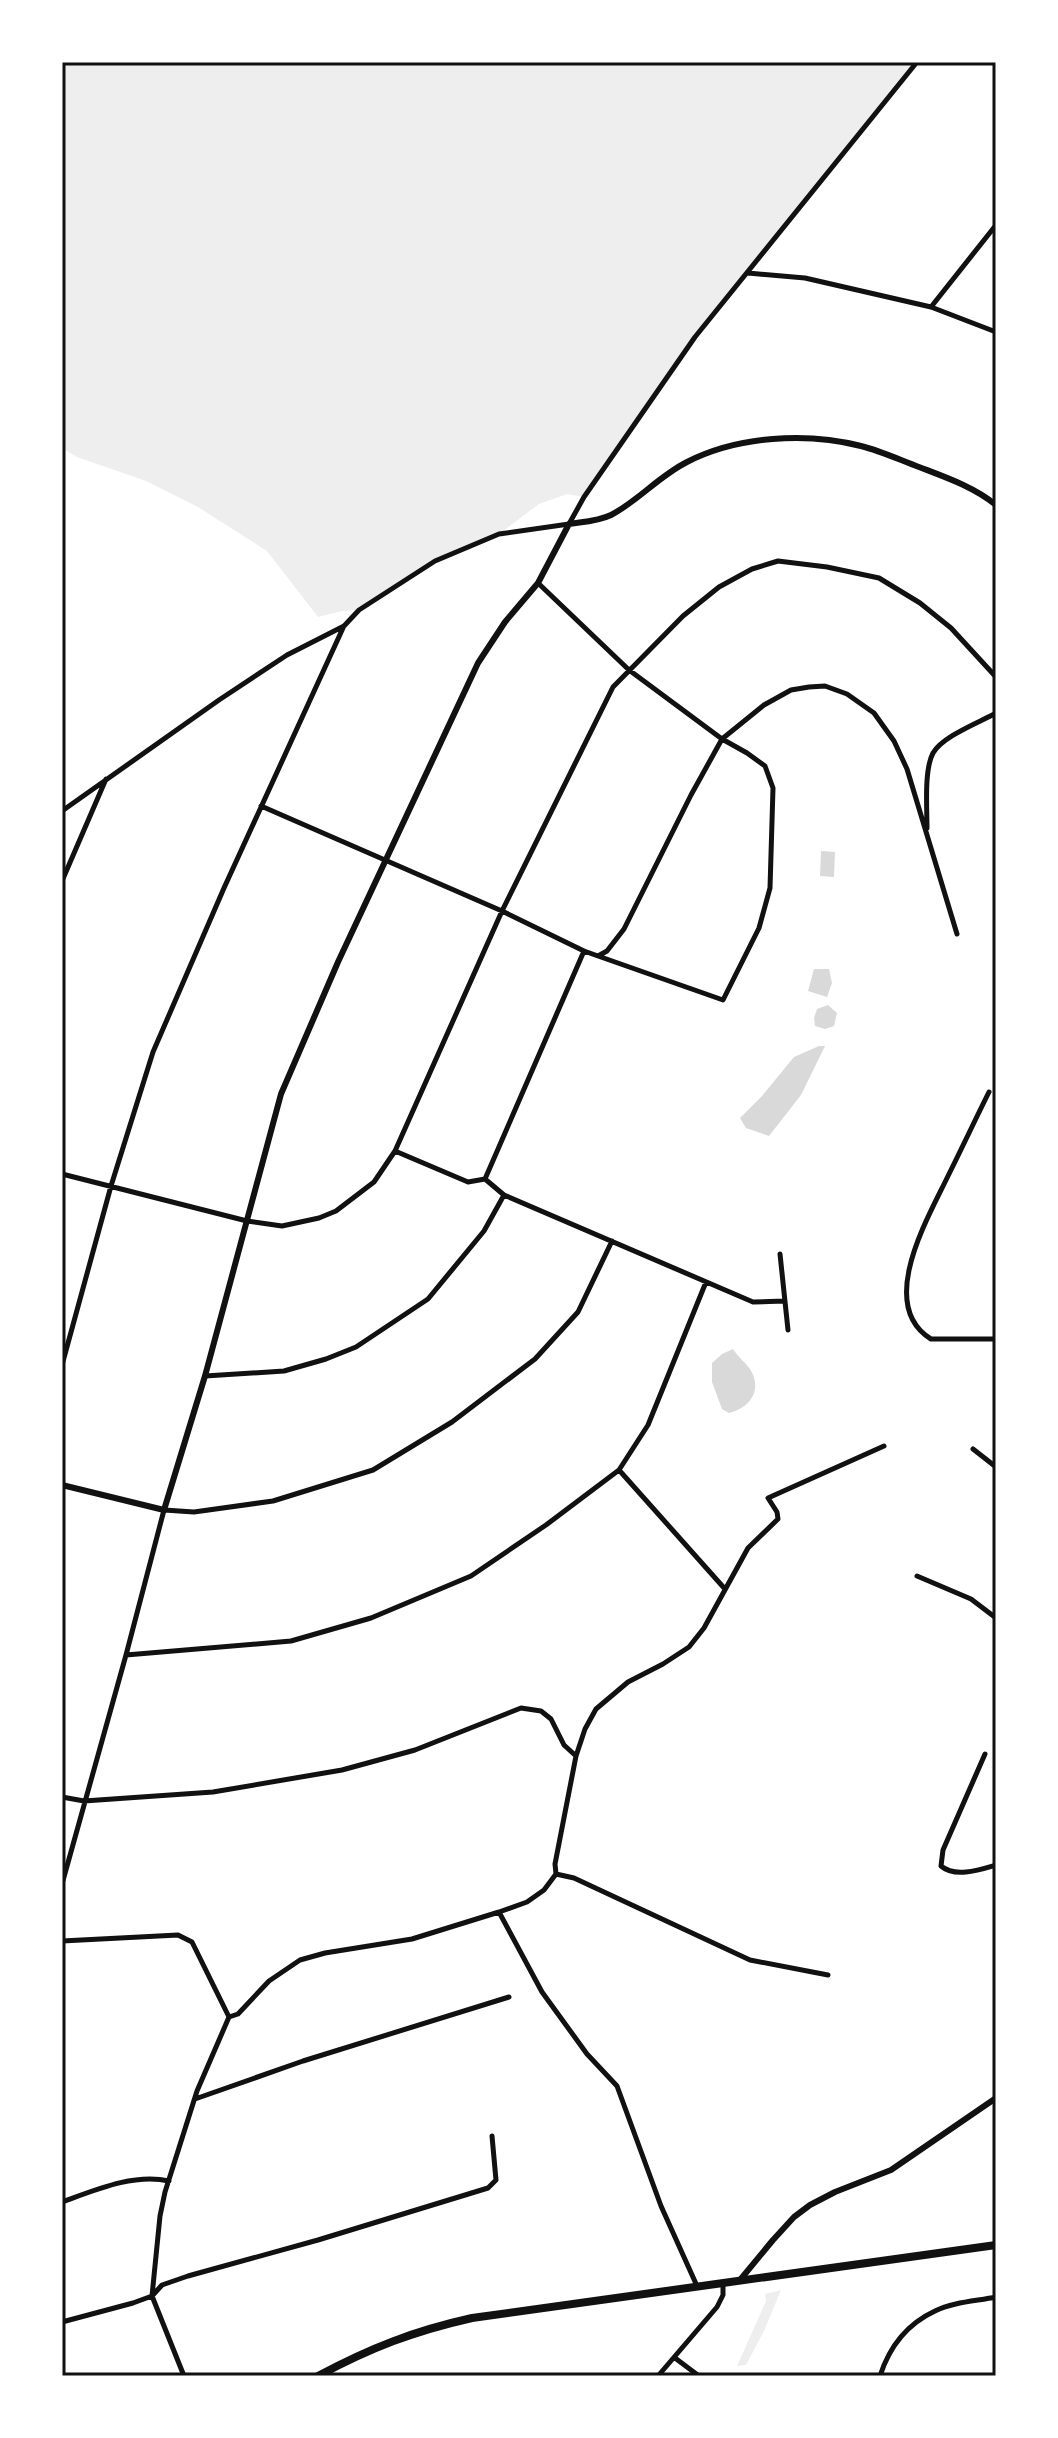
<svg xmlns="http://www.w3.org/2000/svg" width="1058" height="2438" font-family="'Sofia Sans Condensed',sans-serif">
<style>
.green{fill:#eee}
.water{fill:#d9d9d9}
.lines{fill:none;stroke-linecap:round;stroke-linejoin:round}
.minor{stroke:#111;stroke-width:5}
.tertiary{stroke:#111;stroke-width:6}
.primary{stroke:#111;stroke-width:8}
.neatline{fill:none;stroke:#111;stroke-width:3}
</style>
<rect width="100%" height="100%" fill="#fff"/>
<path class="green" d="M62,62h855l-222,275 -111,160 -17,-3 -28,10 -40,30 -64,27 -76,49 -17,1 -24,6 -51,-66 -69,-44 -52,-26 -69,-24 -15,-9z
M781,2290l-17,41 -18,34 -9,1 29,-65 -1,-7z"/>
<path class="water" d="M821,851l14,1 -1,25 -14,-1z
M814,969h15l3,14 -5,14 -19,-6z
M828,1005l9,8 -3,13 -9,3 -10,-3 -1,-8 3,-9z
M819,1046h6l-24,49 -32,41 -23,-8 -6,-10 22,-22 32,-39z
M733,1349c5,8 12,13 17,20 13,21 0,39 -21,44l-7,-4 -10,-27v-19l10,-9z"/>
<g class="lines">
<path class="minor" d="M748,273l57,5 126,29 65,25
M931,307l65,-82
M538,583l91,87 93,69 25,14 18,13 8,22 -3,100 -11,40 -36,72 -125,-44
M261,806l241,105 82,40
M62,811l157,-111 68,-45 57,-29 15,-16 76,-49 64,-27 70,-10 15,-27 111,-160 222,-275
M927,828c0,-20 -3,-58 6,-75 10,-17 45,-30 63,-40
M62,881l44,-102
M989,1092c-14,28 -27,56 -41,84 -20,42 -72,129 -17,163h65
M395,1151l73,31 17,-3
M62,1174l185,47 35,5 37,-8 17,-7 38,-29 21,-31 107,-240 111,-224 70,-71 36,-29 33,-18 26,-8 49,6 52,11 41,25 31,25 45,49
M504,1195l249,107 32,-1
M780,1254l8,76
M62,1365l49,-179 42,-134 71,-164 119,-260
M205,1376l79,-5 42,-12 30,-12 72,-48 56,-68 20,-36 -19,-16 99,-228 14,5 9,-5 17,-22 67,-134 31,-56 42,-34 27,-15 18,-3 16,-1 22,8 27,19 20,28 13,28 50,165
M973,1449l23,18
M619,1470l106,119
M917,1576l54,23 25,19
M126,1655l165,-14 80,-23 100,-42 75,-51 73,-55 29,-45 58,-143
M985,1754l-42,96 -2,16c14,12 38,4 55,-1
M62,1797l22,4 129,-9 129,-22 73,-20 106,-42 20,3 10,8 13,26 12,11
M556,1874l-1,-10 21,-108 9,-27 11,-20 32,-27 35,-18 26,-17 15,-19 44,-80 30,-29 -1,-7 -9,-14 116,-52
M556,1874l18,4 176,82 78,15
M62,1884l64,-229 38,-145 30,2 79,-11 100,-31 79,-48 83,-63 43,-47 34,-71
M499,1912l43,80 45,62 30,32 44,120 36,80
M62,1941l116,-6 14,7 37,75 9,-3 31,-33 31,-21 25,-7 87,-14 87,-27 28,-10 17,-12 12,-16
M195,2099l108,-38 206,-64
M62,2202c33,-12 72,-29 107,-21
M62,2322l71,-19 19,-7 10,-11 26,-9 130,-36 170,-52 8,-8 -4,-44
M675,2358l24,18
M184,2376l-32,-80 8,-80 5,-24 32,-101 32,-74
M658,2376l59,-69 6,-12v-11
M880,2376c9,-28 27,-52 55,-65 18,-9 42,-10 61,-14"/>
<path class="tertiary" d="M62,1485l102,25 41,-134 76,-282 57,-132 140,-299 27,-41 33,-39 31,-59c13,-2 30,-3 42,-9 27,-14 48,-39 76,-53 51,-26 119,-30 174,-16 20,5 39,14 58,21 26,10 55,20 77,38
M740,2280l33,-40 21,-23 16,-12 25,-13 56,-22 105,-72"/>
<path class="primary" d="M318,2376c52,-28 96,-45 154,-58l524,-73"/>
</g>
<rect width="1058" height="2438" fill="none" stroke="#ffffff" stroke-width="128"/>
<rect x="64" y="64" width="930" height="2310" class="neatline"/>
</svg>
